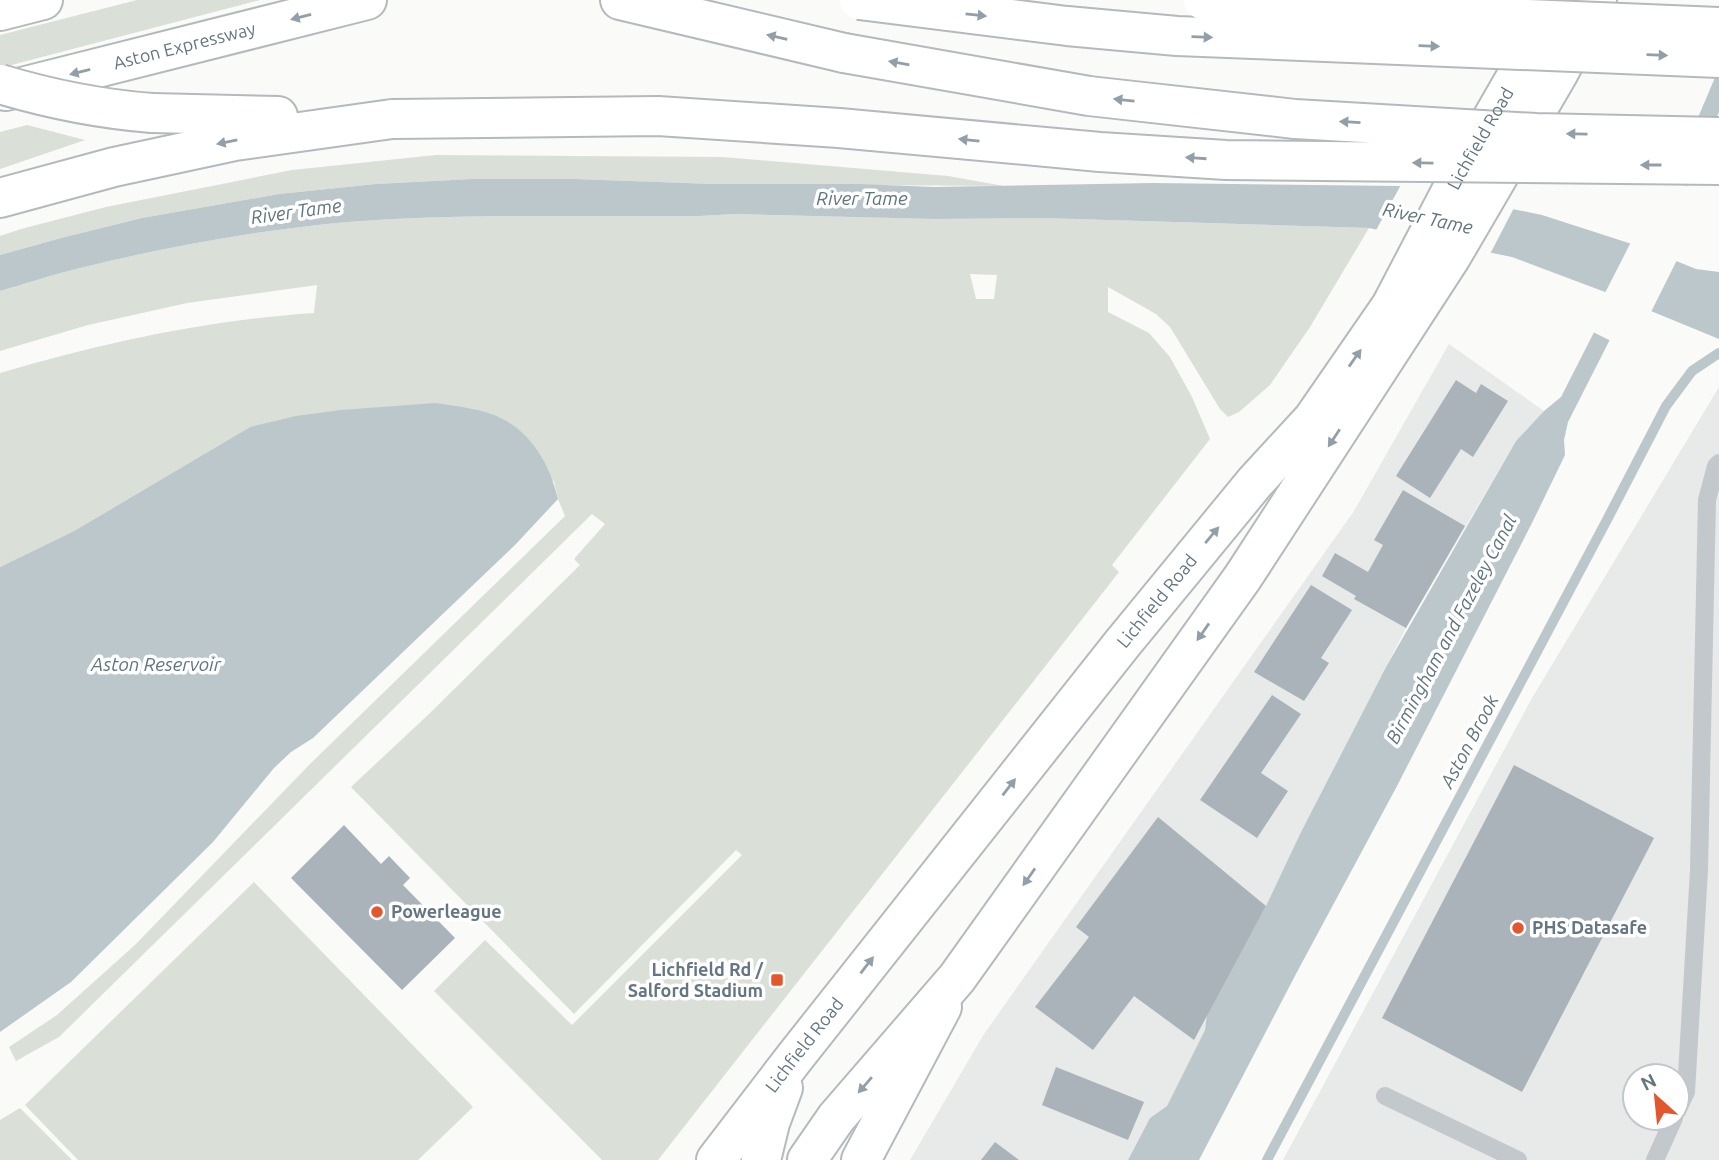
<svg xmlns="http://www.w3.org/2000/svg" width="1719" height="1160" font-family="Ubuntu,sans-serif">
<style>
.built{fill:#e8e9e9;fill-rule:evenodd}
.green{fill:#dadfd7;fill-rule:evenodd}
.water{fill:#bbc7cb}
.pier{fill:#fafaf8}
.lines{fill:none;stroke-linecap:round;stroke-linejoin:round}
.stream{stroke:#bbc7cb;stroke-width:10}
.building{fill:#aab3b9}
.secondary-casing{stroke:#b3babf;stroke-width:42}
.primary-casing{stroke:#b5babe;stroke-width:42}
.motorway-casing{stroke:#b4b9bd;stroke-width:42}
.service{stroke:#c3c8cc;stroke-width:18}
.secondary{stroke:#fff;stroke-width:38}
.primary{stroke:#fff;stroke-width:38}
.motorway{stroke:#fff;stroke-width:38}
.motorway-bridge-casing{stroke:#b4b9bd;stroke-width:42;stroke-linecap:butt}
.motorway-bridge{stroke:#fff;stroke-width:38}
.oneway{fill:#939fa8}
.poi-dot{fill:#e4572e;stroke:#fff;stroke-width:2.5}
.labels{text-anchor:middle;stroke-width:7;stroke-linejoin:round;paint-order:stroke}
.street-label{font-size:18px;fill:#657683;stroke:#fff}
.poi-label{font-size:18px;font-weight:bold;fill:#657683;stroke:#fff;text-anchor:start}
.water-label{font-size:19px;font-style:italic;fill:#60757c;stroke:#fff}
</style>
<rect width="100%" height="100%" fill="#fafaf8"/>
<path class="built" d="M1449,344l95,67 -28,30 -110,187 -105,204 -35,74 -59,107 -2,17 -38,76 -17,12 -22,42h-218l74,-126 370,-523z
M1719,387v773h-436l249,-462zM1635,1076h42v42h-42z"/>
<path class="green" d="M137,0h123l-260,68v-33z
M27,125l58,15 -85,29v-37z
M436,155l286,2 226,19 56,10 -290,-2 -139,-5h-103l-96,5 -97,10 -137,24 -77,19 -65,18v-19l21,-7 85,-22 186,-37z
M735,214l199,5 109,-1 326,10 -59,99 -40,58 -31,27 -11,5 -8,-8 -50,-82 -14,-13 -48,-27v25l41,21 21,24 22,40 18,42 -98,126 7,7 -461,588h-56l-168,-169 51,-51 87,85 170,-170 -6,-5 -162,164 -223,-227 78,-73 151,-149 -6,-6 31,-35 -13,-10 -533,523 -43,24 -7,-14 48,-32 79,-71 174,-180 255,-248 -7,-17 -4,-18 -304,-54 -176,104 -74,36v-194c102,-30 207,-53 314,-60l3,-28 -130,18 -99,22 -88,26v-60c25,-7 51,-16 76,-22 89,-22 181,-39 272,-47 117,-9 234,-5 351,-6zM970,274l27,1 -3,24h-18z
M254,882l219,225 -55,53h-340l-53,-55z
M20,1108l52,52h-72v-40z"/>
<path class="water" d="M1719,68v44l-32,74 -33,66 42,17 23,3v67l-90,-37 -61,120 -4,18 1,15 -32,66 -136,265 -100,186 -98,188h-71l22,-42 17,-12 38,-76 2,-17 59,-107 35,-74 85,-165 130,-226 28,-30 17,-14 52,-102 -101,-38 -143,-29 -326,-10 -109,1 -199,-5 -36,2c-117,1 -234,-3 -351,6 -91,8 -183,25 -272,47 -25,6 -51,15 -76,22v-36l65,-18 77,-19 137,-24 97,-10 96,-5h103l139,5h144l77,3 218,-4 246,3 143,29 96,31 34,-67z
M435,403c20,3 40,5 59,12 36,14 56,49 64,84l-43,46 -202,193 -22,14 -17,16 -61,74 -142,140 -71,50v-465l74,-36 176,-104 46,-11 45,-6z"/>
<path class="pier" d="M1669,177l21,11 -31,63 19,7 -28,56 -19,-8 -18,36 -22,-11 17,-34 -4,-2 28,-55 4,2z
M1402,183l113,23 -26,50 -114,-24z"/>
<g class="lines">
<path class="stream" d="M1267,1160l342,-644 57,-110 26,-35 27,-18"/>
</g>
<path class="building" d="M1456,380l20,13 5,-9 27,17 -35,56 -12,-8 -31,49 -34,-22z
M1403,490l62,36 -59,102 -52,-29 2,-3 -34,-20 13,-23 33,19 15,-27 -9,-5z
M1311,585l41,25 -31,48 8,5 -25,38 -50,-29z
M1272,695l29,19 -40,59 27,18 -31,47 -57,-38z
M1514,765l140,73 -132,254 -140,-74z
M1158,817l108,89 -72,134 -60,-44 -41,54 -58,-43 54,-70 -13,-10z
M344,825l37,39 8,-8 21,22 -7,7 52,53 -53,52 -111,-112z
M1056,1067l88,35 -16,38 -86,-35z
M995,1142l24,18h-38z"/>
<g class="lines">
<g class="secondary-casing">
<path id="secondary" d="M861,1160l81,-153"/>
</g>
<g class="primary-casing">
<g id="primary">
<path id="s1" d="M716,1160l79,-103 327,-413 133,-162 58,-63 78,-113 68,-130 61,-106 37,-70"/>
<path d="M761,1160l9,-37 13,-35"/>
<path d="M807,1160l29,-42 121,-140 286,-401 208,-320 107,-183 39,-74"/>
</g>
</g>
<g class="motorway-casing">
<g id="motorway">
<path d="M620,0l224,53"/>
<path d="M0,11l43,-11"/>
<path id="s2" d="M6,91l361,-91"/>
<path d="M152,113l126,3"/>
<path d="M0,198l114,-31 121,-26 157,-22"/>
</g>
</g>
<path class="service" d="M1385,1096l133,64
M1677,1111l9,-19 13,-222 8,-370 9,-34 3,-3
M1655,1160l19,-42"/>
<use href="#secondary" class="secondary"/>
<use href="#primary" class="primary"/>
<use href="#motorway" class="motorway"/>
<g class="motorway-bridge-casing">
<path id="motorway-bridge" d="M859,0l208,26 110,10 542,22
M1203,0l85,9 431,18
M844,53l245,43 206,23 241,14 183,4
M0,84c50,15 100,25 152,29
M392,119l266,-3 181,12 261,24 126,8 493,5"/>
</g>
<use href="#motorway-bridge" class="motorway-bridge"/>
</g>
<defs><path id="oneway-solid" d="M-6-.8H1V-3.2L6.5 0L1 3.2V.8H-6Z" transform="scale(1.75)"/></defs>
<g class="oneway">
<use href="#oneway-solid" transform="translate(976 15) rotate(6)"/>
<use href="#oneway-solid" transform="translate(301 17) rotate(166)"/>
<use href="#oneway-solid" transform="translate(777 37) rotate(-167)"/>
<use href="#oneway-solid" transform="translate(1202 37) rotate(2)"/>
<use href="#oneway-solid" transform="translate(1429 46) rotate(2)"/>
<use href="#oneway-solid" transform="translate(1657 55) rotate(2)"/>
<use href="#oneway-solid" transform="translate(899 63) rotate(-170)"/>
<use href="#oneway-solid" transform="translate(80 72) rotate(166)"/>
<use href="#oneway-solid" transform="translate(1124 100) rotate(-174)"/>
<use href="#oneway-solid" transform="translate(1350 122) rotate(-177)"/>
<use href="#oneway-solid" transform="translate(1577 134) rotate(-179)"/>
<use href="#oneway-solid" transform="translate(969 140) rotate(-174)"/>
<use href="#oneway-solid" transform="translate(227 142) rotate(168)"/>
<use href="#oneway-solid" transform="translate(1196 158) rotate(-176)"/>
<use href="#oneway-solid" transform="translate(1423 163) rotate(-179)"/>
<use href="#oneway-solid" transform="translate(1651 165) rotate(-180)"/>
<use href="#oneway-solid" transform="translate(1355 358) rotate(-55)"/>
<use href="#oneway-solid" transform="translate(1334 438) rotate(123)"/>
<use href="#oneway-solid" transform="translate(1212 535) rotate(-50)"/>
<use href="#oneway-solid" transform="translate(1203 632) rotate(125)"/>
<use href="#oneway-solid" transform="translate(1009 787) rotate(-52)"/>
<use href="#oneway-solid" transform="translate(1029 877) rotate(125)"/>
<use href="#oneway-solid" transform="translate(867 965) rotate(-52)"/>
<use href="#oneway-solid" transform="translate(865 1085) rotate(131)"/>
</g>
<g class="poi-dot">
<circle cx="377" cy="912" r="7"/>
<circle cx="1518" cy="928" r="7"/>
<rect x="770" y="973" width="14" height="14" rx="3.5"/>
</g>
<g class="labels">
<g class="street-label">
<text dy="6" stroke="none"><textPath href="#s2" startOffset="184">Aston Expressway</textPath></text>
<text dy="6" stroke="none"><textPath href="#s1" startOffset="1279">Lichfield Road</textPath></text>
<text dy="6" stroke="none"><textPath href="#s1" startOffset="712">Lichfield Road</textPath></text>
<text dy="6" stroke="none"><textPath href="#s1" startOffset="145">Lichfield Road</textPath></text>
</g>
<g class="poi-label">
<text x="391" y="918">Powerleague</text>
<text x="1532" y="934">PHS Datasafe</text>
<text x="763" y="976" text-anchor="end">Lichfield Rd /<tspan x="763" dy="21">Salford Stadium</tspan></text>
</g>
<g class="water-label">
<text x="862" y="205">River Tame</text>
<text transform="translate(296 211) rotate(-8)" y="7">River Tame</text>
<text transform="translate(1428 218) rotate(12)" y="7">River Tame</text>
<text transform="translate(1451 629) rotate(-62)" y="7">Birmingham and Fazeley Canal</text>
<text x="156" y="671">Aston Reservoir</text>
<text transform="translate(1469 741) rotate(-62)" y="7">Aston Brook</text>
</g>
</g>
<g transform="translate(1656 1097) rotate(333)"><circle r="33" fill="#ffffff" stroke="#c1c8cd" stroke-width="2"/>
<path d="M0-5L12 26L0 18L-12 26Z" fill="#e4572e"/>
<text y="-10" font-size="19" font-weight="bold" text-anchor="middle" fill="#657683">N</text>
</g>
</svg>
